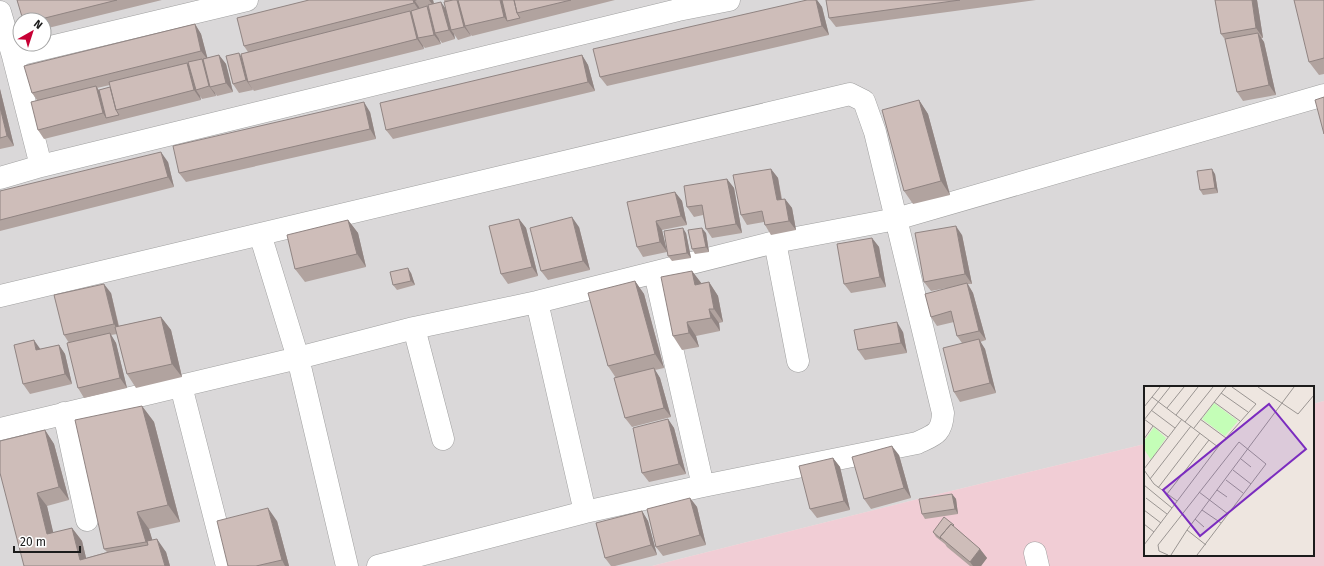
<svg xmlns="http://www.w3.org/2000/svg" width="1324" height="566" font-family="'Fira Sans',sans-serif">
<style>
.residential{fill:#dad8d9;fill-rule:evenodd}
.commercial{fill:#f1cdd5}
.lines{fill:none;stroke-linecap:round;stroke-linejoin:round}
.minor-casing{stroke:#a0a0a0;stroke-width:23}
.minor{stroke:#fff;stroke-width:22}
.wall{fill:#b1a39f;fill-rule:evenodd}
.shaded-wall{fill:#908482}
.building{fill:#cebdb9;stroke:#908482}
.inset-road{fill:none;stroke:#9a9592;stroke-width:1}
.view{fill:#7b2cbf;fill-opacity:0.15;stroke:#7b2cbf;stroke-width:2}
.inset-edge{fill:none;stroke:#1c1c1c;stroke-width:2}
</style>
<rect width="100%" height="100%" fill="#eee6e0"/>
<path class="residential" d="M0,0h1324v401l-11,3v-17h-168v57l-235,57 -258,65h-652zM20,20h24v24h-24z"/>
<path class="commercial" d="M1324,401v165h-672l258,-65 235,-57v111h168v-151z"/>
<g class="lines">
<g class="minor-casing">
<path id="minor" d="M0,12l13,44 28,110
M13,56l234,-56
M0,178l41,-12 637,-156 51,-10
M260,234l38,124 49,208
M775,242l23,119
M655,273l48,213
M0,296l850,-202 14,7 11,31 68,281c-1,21 -9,22 -26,30l-214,43 -118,26 -207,54
M537,302l48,210
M414,328l29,111
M181,386l46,180
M64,413l23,107
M0,429l298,-71 116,-30 123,-26 238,-60 121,-23 428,-124
M1035,553l3,13"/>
</g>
<use href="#minor" class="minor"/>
</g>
<path class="wall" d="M17,0h145l-118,29v-9h-21z
M309,0h124l1,4 11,4v-6l-1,-2h171l-143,36 -2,-2 1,2 -13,4 -4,-6 1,5 -13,4 -3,-4 2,5 -16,4 -2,-2 1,3 -170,42 -2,-3 1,2 -14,3 -6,-9 8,-28 7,-4 -4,-6z
M807,0h10l5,7 7,28 -222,51 -7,-9z
M826,0h210l-200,27 -7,-9z
M1215,0h42l6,38h-2l3,4 12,53 -33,6 -6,-9 -11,-51 -5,-7z
M1324,0v74l-5,1 -10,-13z
M195,24l6,10 6,24 12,-3 7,9 7,28 -16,4 -2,-3 1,3 -14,3 -2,-3 1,4 -157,39 -6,-9 -1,-30 -5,-7zM110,85v2l-11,3 -2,-2z
M582,55l6,10 7,26 -202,48 -7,-9z
M0,89l14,57 -14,3z
M919,100l9,14 22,81 -37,9 -9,-13z
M370,112l6,27 -190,43 -7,-9z
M168,162l6,25 -174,44v-40z
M771,169l7,9 4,21h3l7,9 4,22 -25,5 -6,-10 -1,-3 -17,3 -6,-10z
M1215,174l3,19 -15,2 -3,-5z
M727,179l7,9 8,45 -30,5 -6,-9 -3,-14 -9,2 -7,-10z
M675,192l7,9 5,24 -25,5 5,22 -24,5 -6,-10z
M519,219l7,9 12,48 -30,8 -7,-10z
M348,220l10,13 8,34 -61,15 -10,-13z
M579,227l11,43 -42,10 -7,-9z
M686,233l5,25 -19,3 -4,-5z
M706,233l3,19 -14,2 -3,-5z
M962,235l10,49h-4l5,9 13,47 -6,2 5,7 11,44 -36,9 -6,-10 8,-49 -5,-7 -3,-14 -17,4 -6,-9 16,-29 -16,3 -7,-9z
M872,238l7,9 7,40 -35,6 -7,-9z
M692,271l9,12 8,-1 9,14 5,26 -4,1 1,8 -24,5 3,11 -17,3 -9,-14z
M411,273l4,12 -18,5 -4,-5z
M635,281l9,13 20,74 -9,2 5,8 11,39 -39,10 -7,-9 -9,-40 -8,-12z
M111,293l8,33 42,-9 10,13 11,47 -46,11 -9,-14 -10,-40 -6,1 5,8 11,45 -43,10 -6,-10 -9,-45 -5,-8z
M903,332l4,21 -42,7 -7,-10z
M59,345l6,9 7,30 -42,10 -7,-10 17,-35z
M142,406l12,16 26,100 -31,7 3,11 14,12 4,14h-146l21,-136 9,14 15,56 -22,6 6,27 19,-5 10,13 4,17 21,-6 -3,-3z
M668,419l6,9 12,46 -37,8 -7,-9z
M899,455l12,43 -40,11 -7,-10z
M833,458l7,9 10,43 -33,8 -7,-9z
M952,494l4,5 2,15 -33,5 -3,-5z
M690,498l7,9 9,38 -43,11 -7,-9z
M642,511l6,10 9,34 -42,11h-4l-6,-8z
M277,521l12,45h-61z
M957,529l23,20 7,9 -6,8h-11l-23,-19 -2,-3 -9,-7 -3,-5z"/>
<path class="shaded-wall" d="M413,0h4l-2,1 4,6 2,6 -7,-10z
M429,0h4l2,8z
M457,0l6,8 2,18 5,8 1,2 -7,-9z
M500,0h4l3,21 -3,-4z
M816,0h1l5,7 7,28 -7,-9z
M1252,0h5l6,38 -7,-10z
M441,2l7,10 3,18 3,4 1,5 -6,-9z
M427,6l6,10 2,17 4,6 2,5 -7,-9z
M410,11l7,10 1,17 5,8 1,3 -7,-10z
M195,24l6,10 7,26 -7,-9z
M1258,33l6,9 12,53 -7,-10z
M239,53l6,9 3,20 5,8 -7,-10z
M219,55l7,9 7,28 -7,-9z
M582,55l6,10 7,26 -7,-9z
M202,59l6,9 2,19 5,6 1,3 -7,-10z
M187,63l7,9 2,18 4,6 1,4 -7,-10z
M96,86l6,9 4,23 -3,-5z
M0,89l14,57 -7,-10 -7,-29z
M919,100l9,14 22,81 -9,-14z
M364,102l6,10 6,27 -6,-10z
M161,152l7,10 6,25 -6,-10z
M771,169l7,9 5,32 -6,-10z
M1212,169l3,5 3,19 -3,-5z
M727,179l7,9 8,45 -6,-9z
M675,192l7,9 5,24 -6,-9z
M785,199l7,9 4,22 -7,-9z
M572,217l7,10 11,43 -7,-9z
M519,219l7,9 12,48 -6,-9z
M348,220l10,13 8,34 -9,-13z
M656,221l6,9 5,22 -7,-10z
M956,226l6,9 10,49 -7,-10z
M683,228l3,5 5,25 -4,-5z
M702,228l4,5 3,19 -3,-5z
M872,238l7,9 7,40 -6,-10z
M408,268l3,5 4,12 -4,-4z
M692,271l10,13 -7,1z
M635,281l9,13 20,74 -9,-14z
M709,282l9,14 5,26 -9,-13z
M967,283l6,10 13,47 -7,-9z
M104,284l7,9 9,40 -6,-9z
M709,309l10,14 1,8 -9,-13z
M161,317l10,13 11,47 -10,-13z
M687,322l9,14 3,11 -10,-14z
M897,322l6,10 4,21 -6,-10z
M110,333l6,10 11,45 -7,-10z
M979,339l6,10 11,44 -6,-10z
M34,340l7,10h-5z
M59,345l6,9 7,30 -7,-10z
M654,368l6,10 11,39 -7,-9z
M142,406l12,16 26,100 -12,-17z
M668,419l6,9 12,46 -7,-10z
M45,430l9,14 15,56 -10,-13z
M892,446l7,9 12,43 -7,-10z
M833,458l7,9 10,43 -6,-9z
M37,493l10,13 10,42 -10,-14z
M952,494l4,5 2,15 -3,-5z
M690,498l7,9 9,38 -6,-10z
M268,508l9,13 12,45h-4l-3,-6z
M642,511l6,10 9,34 -6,-10z
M137,512l12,17 9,29 -12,-16z
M72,528l10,13 6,25 -8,-6z
M157,539l9,13 4,14h-5z
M980,549l7,9 -6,8h-8l-3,-4z"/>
<path class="building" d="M17,0h100l-80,20h-14z
M309,0h104l1,3 -170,43 -7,-28z
M453,0h4l7,27 -13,3 -7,-28z
M458,0h42l4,17 -39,9z
M502,0h12l3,13 3,5 -13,3z
M514,0h57l-54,13z
M807,0h9l6,26 -222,51 -7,-28z
M826,0h134l-131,18z
M1215,0h37l4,28 -35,6z
M1294,0h30v58l-15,4z
M441,2l8,28 -14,3 -7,-28z
M427,6l7,29 -16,3 -7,-27z
M410,11l7,28 -169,43 -7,-28z
M195,24l6,27 -169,42 -8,-27z
M1258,33l11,52 -32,7 -12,-53z
M239,53l7,27 -13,4 -7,-28z
M219,55l7,28 -16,4 -7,-28z
M582,55l6,27 -202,48 -6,-27z
M202,59l7,27 -13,4 -8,-28z
M187,63l7,27 -78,20 -7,-28z
M96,86l7,27 -65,17 -7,-28z
M110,87l6,23 3,5 -13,3 -7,-28z
M1324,97v37l-9,-34z
M919,100l22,81 -37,10 -22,-81z
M364,102l6,27 -191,44 -6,-27z
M0,107l7,29 -7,2z
M161,152l7,25 -168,43v-29z
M771,169l6,31 8,-1 4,22 -24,4 -3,-14 -21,4 -8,-40z
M1212,169l3,19 -15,2 -3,-19z
M727,179l9,45 -30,5 -4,-24 -15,2 -3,-21z
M675,192l6,24 -25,5 4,21 -23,5 -10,-45z
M572,217l11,44 -42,10 -11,-43z
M519,219l13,48 -31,7 -12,-48z
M348,220l9,34 -62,15 -8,-34z
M956,226l9,48 -41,8 -9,-49z
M683,228l4,25 -19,3 -4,-25z
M702,228l4,19 -14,2 -4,-19z
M872,238l8,39 -36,7 -7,-40z
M408,268l3,13 -18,4 -3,-13z
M692,271l3,14 14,-3 5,27h-5l2,9 -24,4 2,11 -16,3 -12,-59z
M635,281l20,73 -47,12 -20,-73z
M967,283l12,48 -22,5 -6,-25 -20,6 -6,-23z
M104,284l10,40 -50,11 -10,-40z
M161,317l11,47 -45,10 -12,-47z
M897,322l4,21 -43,7 -4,-20z
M110,333l10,45 -42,10 -11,-45z
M979,339l11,44 -36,9 -11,-44z
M34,340l2,10 23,-5 6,29 -42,10 -9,-39z
M654,368l10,40 -39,10 -11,-40z
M142,406l26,99 -31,7 9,30 -42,7 -29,-129z
M668,419l11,45 -37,9 -9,-45z
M45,430l14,57 -22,6 10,41 25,-6 8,32 29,-8 39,-7 -1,-4 10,-2 8,27h-141l-24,-93v-32z
M892,446l12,42 -40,11 -12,-42z
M833,458l11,43 -34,8 -11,-43z
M952,494l3,15 -33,5 -3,-15z
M690,498l10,37 -44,12 -9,-38z
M268,508l14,52 -26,6h-28l-11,-45z
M642,511l9,34 -46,13 -9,-35z
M944,517l10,8 -1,1 -2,-2 -11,13 1,2 -8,-7z
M951,524l29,25 -10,13 -30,-25z"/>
<g transform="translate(1144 386)">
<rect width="170" height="170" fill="#eee6e0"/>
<path d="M70,17l24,18 -13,15 -23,-17zM10,41l12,11 -15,22 -7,-11v-8z" fill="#c4feb7"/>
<path class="inset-road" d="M114,1l40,27 16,-19M77,7l27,19M8,11l66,50M70,16l26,19M0,21l16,-20M23,22l17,-21M7,24l24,18M32,29l22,-28M0,33l24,18M56,33l26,19M0,34l26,-33M41,36l28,-35M50,42l32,-41M0,53l9,-13M97,73l10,8M0,83l38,-50M0,84l10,14 23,17M89,84l18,14M6,93l41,-53M82,94l17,13M0,99l28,23M14,102l42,-55M73,104l10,7M55,106l29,22M23,108l42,-54M2,112l21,16M0,124l17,13M58,124l19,13M51,133l9,8M0,138l10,8M43,144l19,15M0,159l74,-98 38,-43 -24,-17M24,169l-9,-4 -1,-6 81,-103 27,22 -69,91M27,169l16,-25 107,-143"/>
<path class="view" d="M125,18l37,45 -106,87 -37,-46z"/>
<rect width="170" height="170" class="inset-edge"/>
</g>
<g transform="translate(32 32) rotate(39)"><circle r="19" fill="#ffffff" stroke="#a4a4a4"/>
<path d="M0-3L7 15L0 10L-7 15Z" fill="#c70035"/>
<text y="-6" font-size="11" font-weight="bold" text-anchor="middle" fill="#1c1c1c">N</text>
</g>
<path d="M14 546v6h66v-6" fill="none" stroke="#1c1c1c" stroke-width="2"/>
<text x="20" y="546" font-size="12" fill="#1c1c1c" stroke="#ffffff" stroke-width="3" paint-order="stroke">20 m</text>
</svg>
